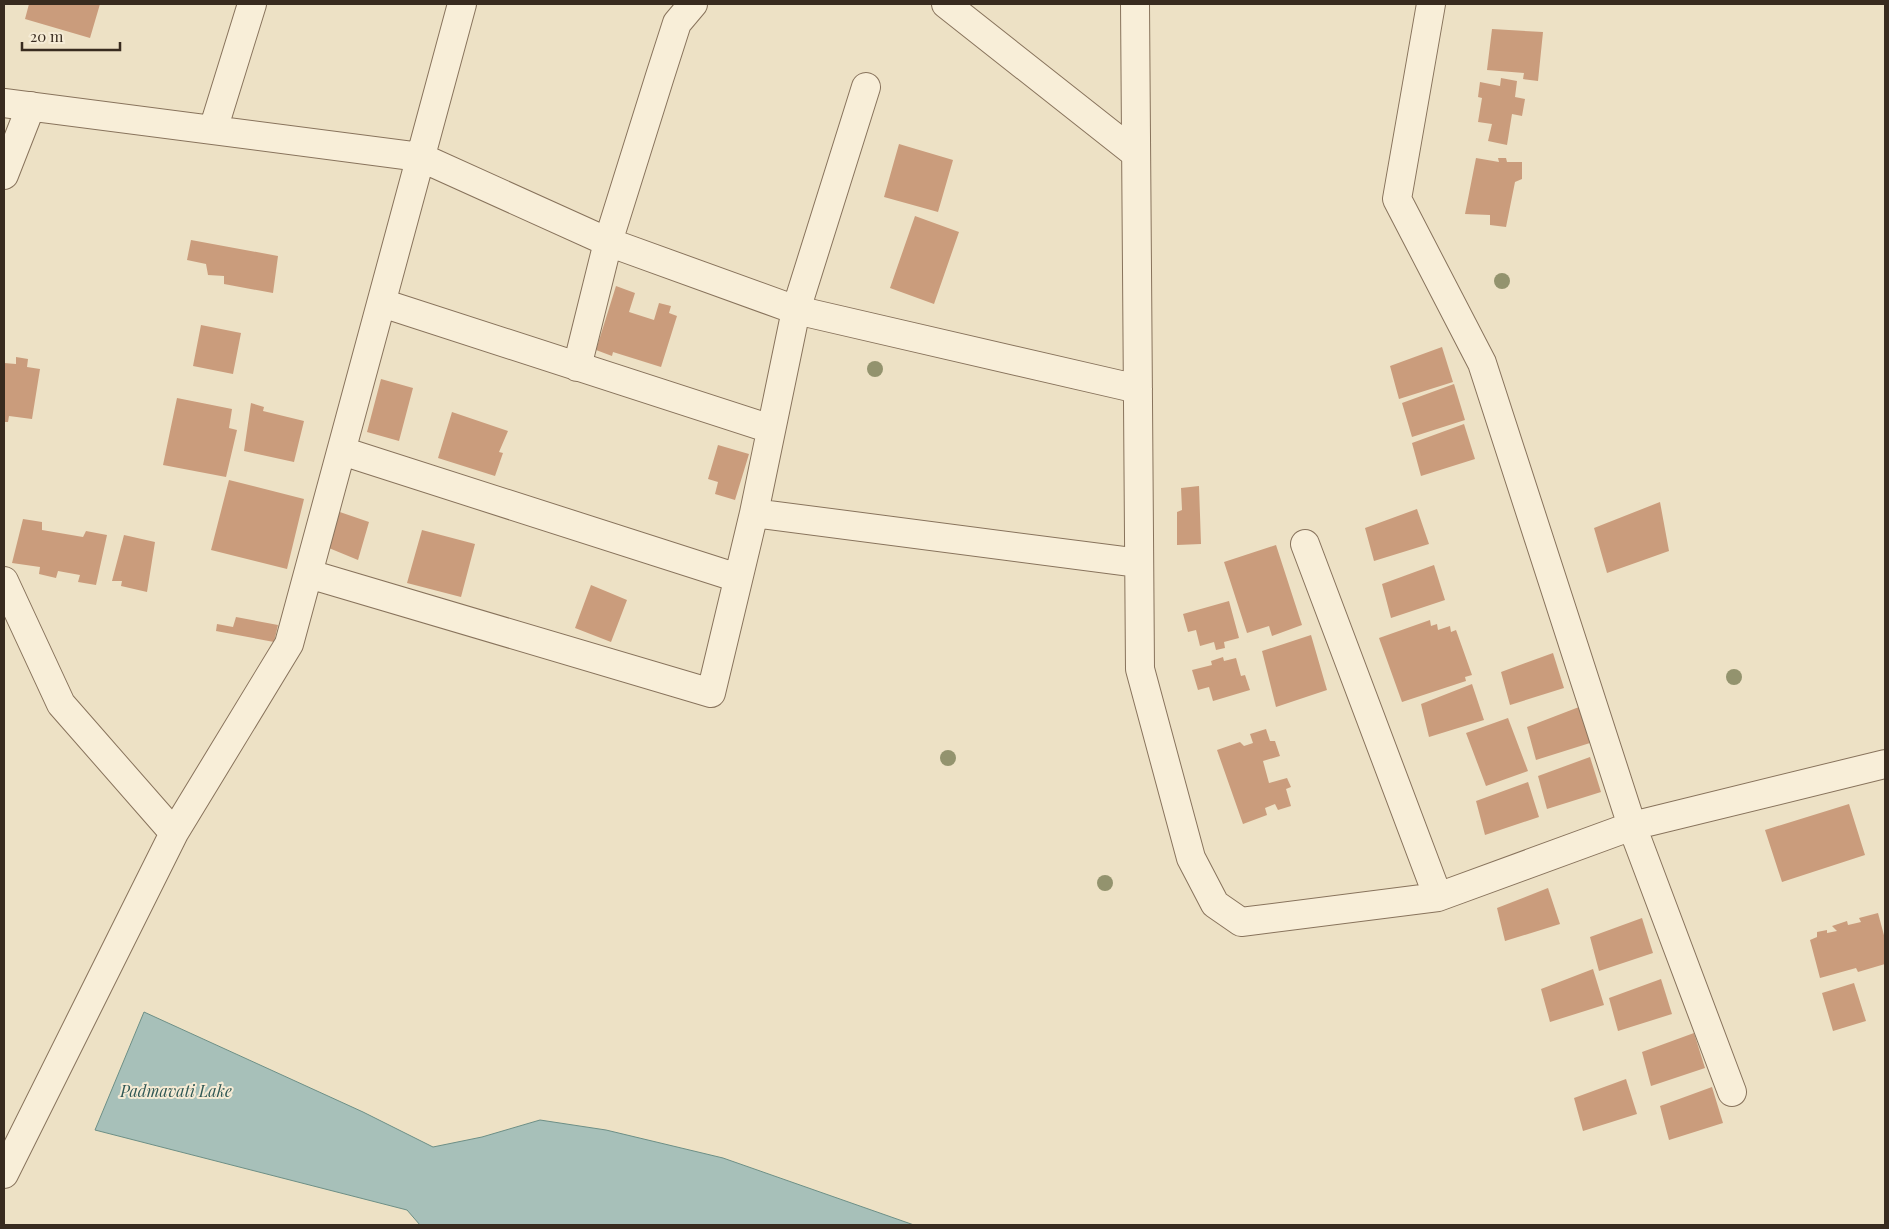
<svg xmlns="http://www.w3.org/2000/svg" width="1889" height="1229" font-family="'Playfair Display',serif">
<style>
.water{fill:#a7c0b9;stroke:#6d8f86}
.building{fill:#ca9c7c}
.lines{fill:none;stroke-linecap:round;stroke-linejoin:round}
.minor-casing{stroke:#88735c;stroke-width:30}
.minor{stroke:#f8eed8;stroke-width:28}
.tree{fill:#93936e}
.labels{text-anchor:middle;stroke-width:4;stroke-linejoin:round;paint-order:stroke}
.water-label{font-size:16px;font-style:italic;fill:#2f5754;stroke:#f5ebd5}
</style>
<rect width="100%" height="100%" fill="#ede1c5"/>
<path class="water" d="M144,1012l219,100 70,35 49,-10 58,-17 66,10 117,28 191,67h-494l-13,-15 -312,-80z"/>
<path class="building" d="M29,4h71l-10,34 -65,-19z
M1492,29l51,3 -5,49 -15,-2 1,-6 -37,-3z
M1501,78l16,3 -2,16 10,2 -3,17 -10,-2 -5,31 -19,-4 4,-17 -14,-2 4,-24 -4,-1 2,-15 20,4z
M899,144l54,16 -15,52 -54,-15z
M1476,158l23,4 -1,-4h8l1,4h15v17l-7,3 -9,45 -16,-2v-10l-25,-1z
M915,216l44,16 -25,72 -44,-16z
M191,240l87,16 -5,37 -49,-9v-8l-16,-1 -2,-11 -19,-4z
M616,286l19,7 -6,19 25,8 5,-17 12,3 -2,7 8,3 -16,51 -48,-15 -1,4 -16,-6z
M201,325l40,8 -8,41 -40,-8z
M1442,347l11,35 -54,17 -9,-33z
M16,357l12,2 -1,8 13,2 -8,50 -23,-3 -1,6h-4v-59l12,1z
M381,379l32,9 -14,53 -32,-9z
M1454,384l11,36 -53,17 -10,-34z
M177,398l55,11 -3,19 8,2 -11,47 -63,-12z
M251,403l13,4 -1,4 41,10 -10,41 -50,-11z
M452,412l56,19 -9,21 4,1 -8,23 -57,-18z
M1464,424l11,35 -54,17 -9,-33z
M718,445l31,9 -14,46 -20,-6 3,-12 -10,-3z
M229,480l75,19 -17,70 -76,-19z
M1199,486l2,58 -24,1v-33l5,-2 -1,-22z
M1660,502l9,49 -62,22 -13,-45z
M1417,509l12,35 -55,17 -9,-33z
M334,510l35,12 -11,38 -34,-14z
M23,519l19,3v8l41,7 3,-6 21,4 -11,50 -18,-3 2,-7 -22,-4 -2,7 -17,-4 1,-7 -28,-4z
M422,530l53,14 -14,53 -54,-14z
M124,535l31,7 -8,50 -26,-6 1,-5h-10z
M1276,545l26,80 -30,11 -3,-10 -22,7 -23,-71z
M1434,565l11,35 -54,18 -9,-34z
M591,585l36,15 -16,42 -36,-14z
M1229,601l10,37 -15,4 1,6 -9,2 -2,-8 -14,4 -4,-16 -8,2 -5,-18z
M236,617l42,8 -4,17 -58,-11 1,-7 16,3z
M1430,620l1,6 6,-2 1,6 12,-4 1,6 5,-2 16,45 -7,2 1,4 -64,21 -23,-64z
M1311,635l16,55 -51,17 -14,-56z
M1553,653l11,35 -54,17 -9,-33z
M1223,657l1,4 12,-3 5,18 4,-1 5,15 -37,11 -4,-14 -11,3 -6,-20 20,-5 -1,-4z
M1472,684l12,36 -55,17 -8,-33z
M1579,707l11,36 -54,17 -9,-33z
M1508,718l20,53 -42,15 -20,-53z
M1266,729l4,12h5l5,15 -17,5 6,22 18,-5 4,9 -5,2 5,17 -13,4 -3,-6 -10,4 2,7 -24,9 -26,-74 23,-8 4,4 9,-3 -3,-9z
M1590,757l11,35 -54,17 -9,-33z
M1528,782l11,35 -54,18 -9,-34z
M1849,804l16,51 -83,27 -17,-52z
M1548,888l12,36 -55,17 -8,-33z
M1878,913l7,26v25l-27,8 -2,-4 -36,10 -10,-38 7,-3v-5l10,-2v3l10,-2 -5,-5 15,-5 1,4 13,-3 -2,-4z
M1642,918l11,35 -54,18 -9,-34z
M1593,969l11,36 -54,17 -9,-33z
M1661,979l11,35 -54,17 -9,-33z
M1854,983l12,38 -33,10 -11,-38z
M1694,1033l11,35 -54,18 -9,-34z
M1626,1079l11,35 -54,17 -9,-33z
M1712,1087l11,36 -54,17 -9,-34z"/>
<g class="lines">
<g class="minor-casing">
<path id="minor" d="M946,4l190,150
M1135,4l5,665 51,189 24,46 26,18 197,-25 194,-71 253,-62
M1431,4l-34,195 85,164 150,463 100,266
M4,103l416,54 188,85 188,68 342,79
M213,130l39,-126
M4,175l27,-69
M382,303l389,126
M577,367l31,-125 52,-166 17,-53 16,-19
M342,451l396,127
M754,513l385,50
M1305,544l133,353
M309,574l402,119 43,-180 42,-203 70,-223
M4,581l57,123 113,129
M4,1174l170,-341 115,-189 173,-640"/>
</g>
<use href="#minor" class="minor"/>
</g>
<g class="tree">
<circle cx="1502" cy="281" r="8"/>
<circle cx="875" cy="369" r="8"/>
<circle cx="1734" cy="677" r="8"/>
<circle cx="948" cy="758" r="8"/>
<circle cx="1105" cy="883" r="8"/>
</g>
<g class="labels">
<g class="water-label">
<text x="176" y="1097">Padmavati Lake</text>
</g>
</g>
<rect width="1889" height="1229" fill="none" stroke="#382b1f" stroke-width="10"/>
<path d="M22 42v8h98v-8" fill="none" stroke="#382b1f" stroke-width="2.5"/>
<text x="30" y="42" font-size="15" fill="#382b1f" stroke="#f5ebd5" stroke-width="4" paint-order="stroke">20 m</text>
</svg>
